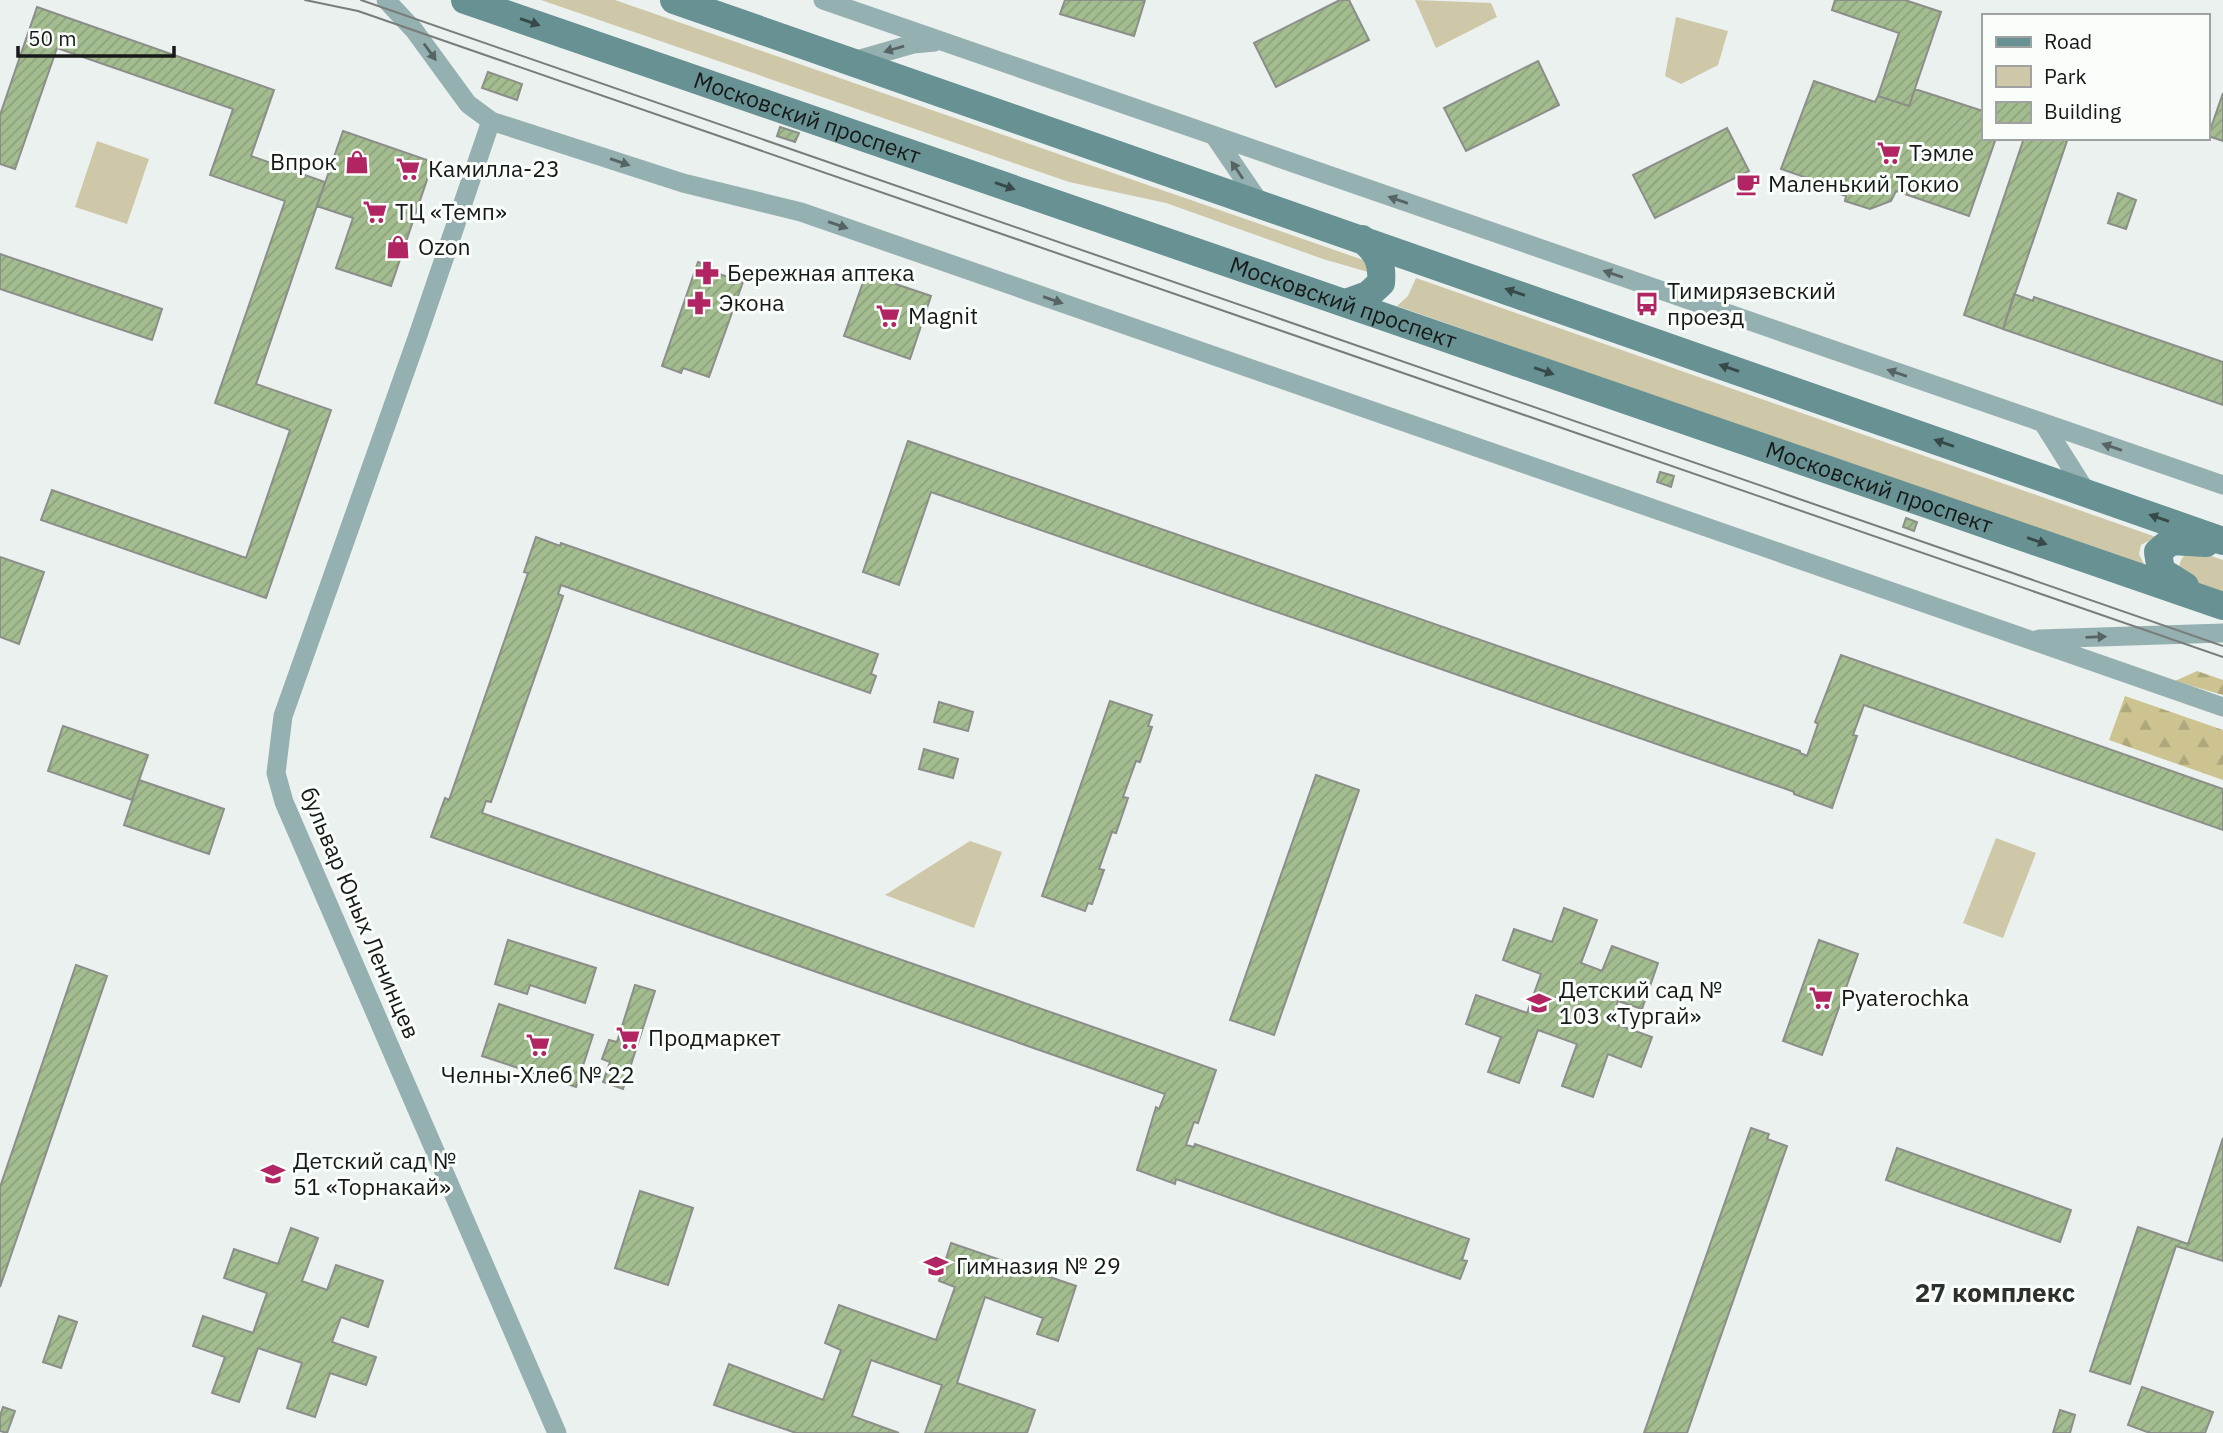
<svg xmlns="http://www.w3.org/2000/svg" width="2223" height="1433" font-family="'IBM Plex Sans',sans-serif">
<style>
.green{fill:#cec8a8}
.forest{fill:url(#forest-firs)}
.building{fill:url(#building-hatch);stroke:#8b8e89;stroke-width:2}
.lines{fill:none;stroke-linecap:round;stroke-linejoin:round}
.minor{stroke:#95b0b0;stroke-width:19}
.secondary{stroke:#679192;stroke-width:28}
.tram{stroke:#787c7a;stroke-width:2}
.oneway{fill:#374949}
.oneway2{fill:#566464}
.labels{text-anchor:middle;stroke-width:6;stroke-linejoin:round;paint-order:stroke}
.street-label{font-size:23px;fill:#171918;stroke:#f9fefb}
.poi-label{font-size:23px;fill:#171918;stroke:#f9fefb;text-anchor:start}
.quarter-label{font-size:26px;font-weight:bold;fill:#2c312e;stroke:#f9fefb}
</style>
<defs>
<pattern id="forest-firs" width="22" height="20" patternUnits="userSpaceOnUse" patternTransform="scale(1.75)"><rect width="22" height="20" fill="#ccc390"/><path d="M5 1l3.5 6h-7zM16 11l3.5 6h-7z" fill="#aea77b"/></pattern>
<pattern id="building-hatch" width="6" height="6" patternUnits="userSpaceOnUse" patternTransform="scale(1.75)"><rect width="6" height="6" fill="#a4bd90"/><path d="M-1 1l2-2M0 6l6-6M5 7l2-2" fill="none" stroke="#8ca27b"/></pattern>
</defs>
<rect width="100%" height="100%" fill="#ebf1ee"/>
<path class="green" d="M541,0h74l757,263 -4,9 -45,-13 -157,-56 -97,-21z
M1415,0l76,3 6,14 -61,31z
M1676,17l52,14 -10,34 -37,19 -16,-8z
M97,141l52,18 -22,65 -52,-17z
M1416,278l740,259 -15,8 -2,9 7,14 -749,-262 11,-10z
M2194,550l29,10v32l-37,-13 -7,-13c3,-9 5,-13 15,-16z
M1996,838l40,15 -33,85 -40,-15z
M970,841l32,11 -28,76 -89,-33z"/>
<path class="forest" d="M2197,671l26,9v15l-48,-14z
M2125,696l98,34v50l-114,-40z"/>
<path class="building" d="M1065,0h80l-11,36 -74,-22z
M1340,0h9l20,40 -93,47 -22,-44z
M1835,0h70l36,12 -32,94 -31,-10 21,-63 -67,-23z
M37,7l237,83 -23,66 74,26 -69,202 75,26 -65,188 -225,-78 11,-30 194,68 44,-128 -75,-27 70,-202 -75,-26 23,-66 -176,-61 -42,121 -15,-5v-49z
M1538,61l21,44 -93,46 -22,-43z
M488,72l34,12 -5,16 -35,-12z
M1814,81l61,21 3,-6 31,10 6,-17 68,22v27h13l-27,78 -73,-25 -5,10 -21,8 -25,-8 1,-5 -35,-12 2,-4 -32,-11z
M2223,93v48l-15,-5z
M780,127l19,6 -4,9 -18,-6z
M1727,128l22,43 -94,47 -22,-43z
M343,131l90,31 -42,124 -55,-18 17,-50 -36,-12z
M2024,138h44l-65,191 -39,-14z
M2118,193l18,7 -10,29 -18,-6z
M0,254l162,55 -10,31 -152,-51z
M698,262l19,7 -1,4 27,9 -34,95 -26,-9 -2,5 -19,-7z
M866,274l65,22 -21,63 -66,-23z
M2014,294l19,7 1,-4 189,65v43l-220,-76z
M908,441l892,310v2l7,3 11,-32 -3,-2 26,-67 382,134v41l-359,-125 -11,30 4,1 -25,72 -38,-14v-2l-5,-2 -858,-298 -32,93 -36,-13z
M1660,472l14,4 -3,11 -14,-5z
M1906,518l11,4 -3,9 -11,-4z
M536,537l24,9 1,-3 317,111 -7,20 5,2 -6,17 -309,-108 -3,9 5,2 -61,175 -11,31 -5,-1 -4,12 734,257 -18,53 -4,-1 -8,23 8,2 1,-3 274,95 -7,21 5,1 -7,18 -284,-100 -1,5 -38,-14 19,-63 3,2 6,-15 -734,-257 14,-39 4,2 79,-227 -4,-1z
M0,557l44,15 -25,72 -19,-7z
M1110,701l42,14 -4,11 4,1 -12,35 -4,-1 -13,36 5,1 -12,35 -4,-1 -13,37 5,1 -12,34 -4,-1 -3,8 -43,-15z
M939,702l34,10 -5,19 -34,-9z
M63,726l85,29 -16,45 -84,-29z
M924,749l34,10 -5,19 -34,-9z
M1316,775l43,15 -85,245 -44,-15z
M139,780l85,29 -15,45 -85,-29z
M1564,908l33,12 -16,43 21,8 10,-25 46,17 -16,46 -24,-8 -8,21 42,15 -11,30 -33,-13 -15,43 -31,-11 15,-42 -39,-14 -19,53 -31,-11 13,-35 -35,-13 10,-29 51,18 14,-39 -38,-14 11,-31 38,13z
M508,940l88,28 -11,35 -55,-18 -3,9 -32,-10z
M1819,940l39,14 -36,101 -39,-14z
M76,965l31,11 -107,311v-100z
M635,985l20,6 -32,98 -20,-7 7,-20 -8,-3 7,-19 8,2z
M499,1004l94,31 -17,52 -94,-31z
M1751,1128l18,6 -2,5 20,7 -100,287h-43z
M2223,1138v123l-47,-15 -46,138 -40,-13 48,-144 50,17z
M1897,1148l174,62 -11,32 -174,-62z
M640,1191l53,17 -25,77 -53,-17z
M291,1228l27,10 -16,43 25,9 9,-25 47,16 -15,46 -27,-10 -9,25 44,15 -10,28 -36,-12 -15,44 -28,-9 15,-45 -44,-15 -19,54 -27,-9 13,-36 -32,-11 10,-30 50,17 14,-40 -43,-15 10,-29 44,15z
M951,1243l125,43 -18,55 -21,-7 6,-16 -58,-21 -28,86 78,27 -8,23h-102l17,-48 -71,-25 -19,56 47,17h-103l-82,-28 15,-41 94,36 18,-50 -16,-7 14,-38 97,35 19,-53 -16,-6z
M59,1316l18,6 -16,46 -18,-6z
M2142,1387l71,25 -8,21h-55l-22,-8z
M3,1407l12,4 -8,22 -7,-2v-15z
M2060,1410l15,5 -5,18h-17z"/>
<g class="lines">
<path class="minor" d="M386,0l28,30 54,74 23,17 192,62 118,29 1422,495
M823,0l1400,485
M850,62l63,-18 22,-2
M491,121l-74,217 -134,378 -7,57 8,29c91,210 180,421 273,631
M1215,137l45,66
M2043,423l44,70
M2039,639l184,-6"/>
<g class="secondary">
<path id="s1" d="M465,0l1758,606"/>
<path d="M674,0l1549,541"/>
<path d="M1346,303l22,-8 13,-12c2,-21 -4,-31 -19,-44"/>
<path d="M2185,586l-24,-15 -3,-19 13,-11 35,2"/>
</g>
<path class="tram" d="M305,0l53,11 1865,646
M361,0l1862,646"/>
</g>
<defs><path id="oneway-solid" d="M-6-.8H1V-3.2L6.5 0L1 3.2V.8H-6Z" transform="scale(1.75)"/></defs>
<g class="oneway">
<use href="#oneway-solid" transform="translate(530 22) rotate(19)"/>
<use href="#oneway-solid" transform="translate(1005 186) rotate(19)"/>
<use href="#oneway-solid" transform="translate(1515 292) rotate(-161)"/>
<use href="#oneway-solid" transform="translate(1729 368) rotate(-161)"/>
<use href="#oneway-solid" transform="translate(1544 371) rotate(19)"/>
<use href="#oneway-solid" transform="translate(1944 443) rotate(-161)"/>
<use href="#oneway-solid" transform="translate(2159 518) rotate(-161)"/>
<use href="#oneway-solid" transform="translate(2037 541) rotate(19)"/>
</g>
<g class="oneway2">
<use href="#oneway-solid" transform="translate(894 49) rotate(164)"/>
<use href="#oneway-solid" transform="translate(430 52) rotate(54)"/>
<use href="#oneway-solid" transform="translate(620 162) rotate(19)"/>
<use href="#oneway-solid" transform="translate(1237 170) rotate(-124)"/>
<use href="#oneway-solid" transform="translate(1398 200) rotate(-161)"/>
<use href="#oneway-solid" transform="translate(838 225) rotate(19)"/>
<use href="#oneway-solid" transform="translate(1613 274) rotate(-161)"/>
<use href="#oneway-solid" transform="translate(1053 300) rotate(19)"/>
<use href="#oneway-solid" transform="translate(1897 373) rotate(-161)"/>
<use href="#oneway-solid" transform="translate(2112 447) rotate(-161)"/>
<use href="#oneway-solid" transform="translate(2096 637) rotate(-2)"/>
</g>
<defs>
<g id="supermarket-bare" transform="scale(1.89)"><path d="M-6-5.5h2.5l.6 2H6L4.5 2H-2.5L-4.4-4H-6ZM-1.5 3.2a1.3 1.3 0 1 0 .1 0ZM3 3.2a1.3 1.3 0 1 0 .1 0Z" fill="#b12562" stroke="#f9fefb" stroke-width="2.5" paint-order="stroke"/></g>
<g id="shop-bare" transform="scale(1.89)"><path d="M-5-2.5h2.3a2.7 3.5 0 0 1 5.4 0H5L5.5 6h-11ZM-1.5-2.5h3a1.5 2.3 0 0 0-3 0Z" fill="#b12562" stroke="#f9fefb" stroke-width="2.5" paint-order="stroke"/></g>
<g id="cafe-bare" transform="scale(1.89)"><path d="M-5.5-4.5H6V0H3Q3 3.5 0 3.5H-2.5Q-5.5 3.5-5.5 0ZM3-3.2v2h1.7v-2ZM-6 4.5H4V6H-6Z" fill="#b12562" stroke="#f9fefb" stroke-width="2.5" paint-order="stroke"/></g>
<g id="pharmacy-bare" transform="scale(1.89)"><path d="M-2-6h4v4h4v4h-4v4h-4v-4h-4v-4h4Z" fill="#b12562" stroke="#f9fefb" stroke-width="2.5" paint-order="stroke"/></g>
<g id="bus-bare" transform="scale(1.89)"><path d="M-5-6H5V4H4V6H2V4H-2V6H-4V4H-5ZM-3.5-4V0h7V-4ZM-3.5 1.2v1.5H-2V1.2ZM2 1.2v1.5H3.5V1.2Z" fill="#b12562" stroke="#f9fefb" stroke-width="2.5" paint-order="stroke"/></g>
<g id="school-bare" transform="scale(1.89)"><path d="M0-5L7-2L0 1L-7-2ZM-4 1L0 2.5L4 1V4Q0 6-4 4Z" fill="#b12562" stroke="#f9fefb" stroke-width="2.5" paint-order="stroke"/></g>
</defs>
<g fill-rule="evenodd">
<use href="#supermarket-bare" x="1889" y="153"/>
<use href="#shop-bare" x="357" y="162"/>
<use href="#supermarket-bare" x="408" y="169"/>
<use href="#cafe-bare" x="1748" y="184"/>
<use href="#supermarket-bare" x="375" y="212"/>
<use href="#shop-bare" x="398" y="247"/>
<use href="#pharmacy-bare" x="707" y="273"/>
<use href="#pharmacy-bare" x="699" y="303"/>
<use href="#bus-bare" x="1647" y="304"/>
<use href="#supermarket-bare" x="888" y="316"/>
<use href="#supermarket-bare" x="1821" y="998"/>
<use href="#school-bare" x="1539" y="1003"/>
<use href="#supermarket-bare" x="628" y="1038"/>
<use href="#supermarket-bare" x="538" y="1045"/>
<use href="#school-bare" x="273" y="1174"/>
<use href="#school-bare" x="936" y="1266"/>
</g>
<g class="labels">
<g class="street-label">
<text dy="8" stroke="none"><textPath href="#s1" startOffset="362">Московский проспект</textPath></text>
<text dy="8" stroke="none"><textPath href="#s1" startOffset="929">Московский проспект</textPath></text>
<text dy="8" stroke="none"><textPath href="#s1" startOffset="1496">Московский проспект</textPath></text>
<text transform="translate(360 913) rotate(67)" y="8">бульвар Юных Ленинцев</text>
</g>
<g class="poi-label">
<text x="1909" y="161">Тэмле</text>
<text x="337" y="170" text-anchor="end">Впрок</text>
<text x="428" y="177">Камилла-23</text>
<text x="1768" y="192">Маленький Токио</text>
<text x="395" y="220">ТЦ «Темп»</text>
<text x="418" y="255">Ozon</text>
<text x="727" y="281">Бережная аптека</text>
<text x="1667" y="299">Тимирязевский<tspan x="1667" dy="26">проезд</tspan></text>
<text x="719" y="311">Экона</text>
<text x="908" y="324">Magnit</text>
<text x="1559" y="998">Детский сад №<tspan x="1559" dy="26">103 «Тургай»</tspan></text>
<text x="1841" y="1006">Pyaterochka</text>
<text x="648" y="1046">Продмаркет</text>
<text x="538" y="1083" text-anchor="middle">Челны-Хлеб № 22</text>
<text x="293" y="1169">Детский сад №<tspan x="293" dy="26">51 «Торнакай»</tspan></text>
<text x="956" y="1274">Гимназия № 29</text>
</g>
<g class="quarter-label">
<text x="1995" y="1302">27 комплекс</text>
</g>
</g>
<rect x="1982" y="14" width="228" height="126" fill="#f9fefb" stroke="#9fa2a0" stroke-width="2"/>
<rect x="1996" y="37" width="35" height="10" fill="#679192" stroke="#9fa2a0" stroke-width="2"/>
<text x="2044" y="49" font-size="21" fill="#171918">Road</text>
<rect x="1996" y="66" width="35" height="21" fill="#cec8a8" stroke="#9fa2a0" stroke-width="2"/>
<text x="2044" y="84" font-size="21" fill="#171918">Park</text>
<rect x="1996" y="102" width="35" height="21" fill="url(#building-hatch)" stroke="#9fa2a0" stroke-width="2"/>
<text x="2044" y="119" font-size="21" fill="#171918">Building</text>
<path d="M18 46v10h156v-10" fill="none" stroke="#171918" stroke-width="3.5"/>
<text x="28" y="46" font-size="21" fill="#171918" stroke="#f9fefb" stroke-width="5" paint-order="stroke">50 m</text>
</svg>
